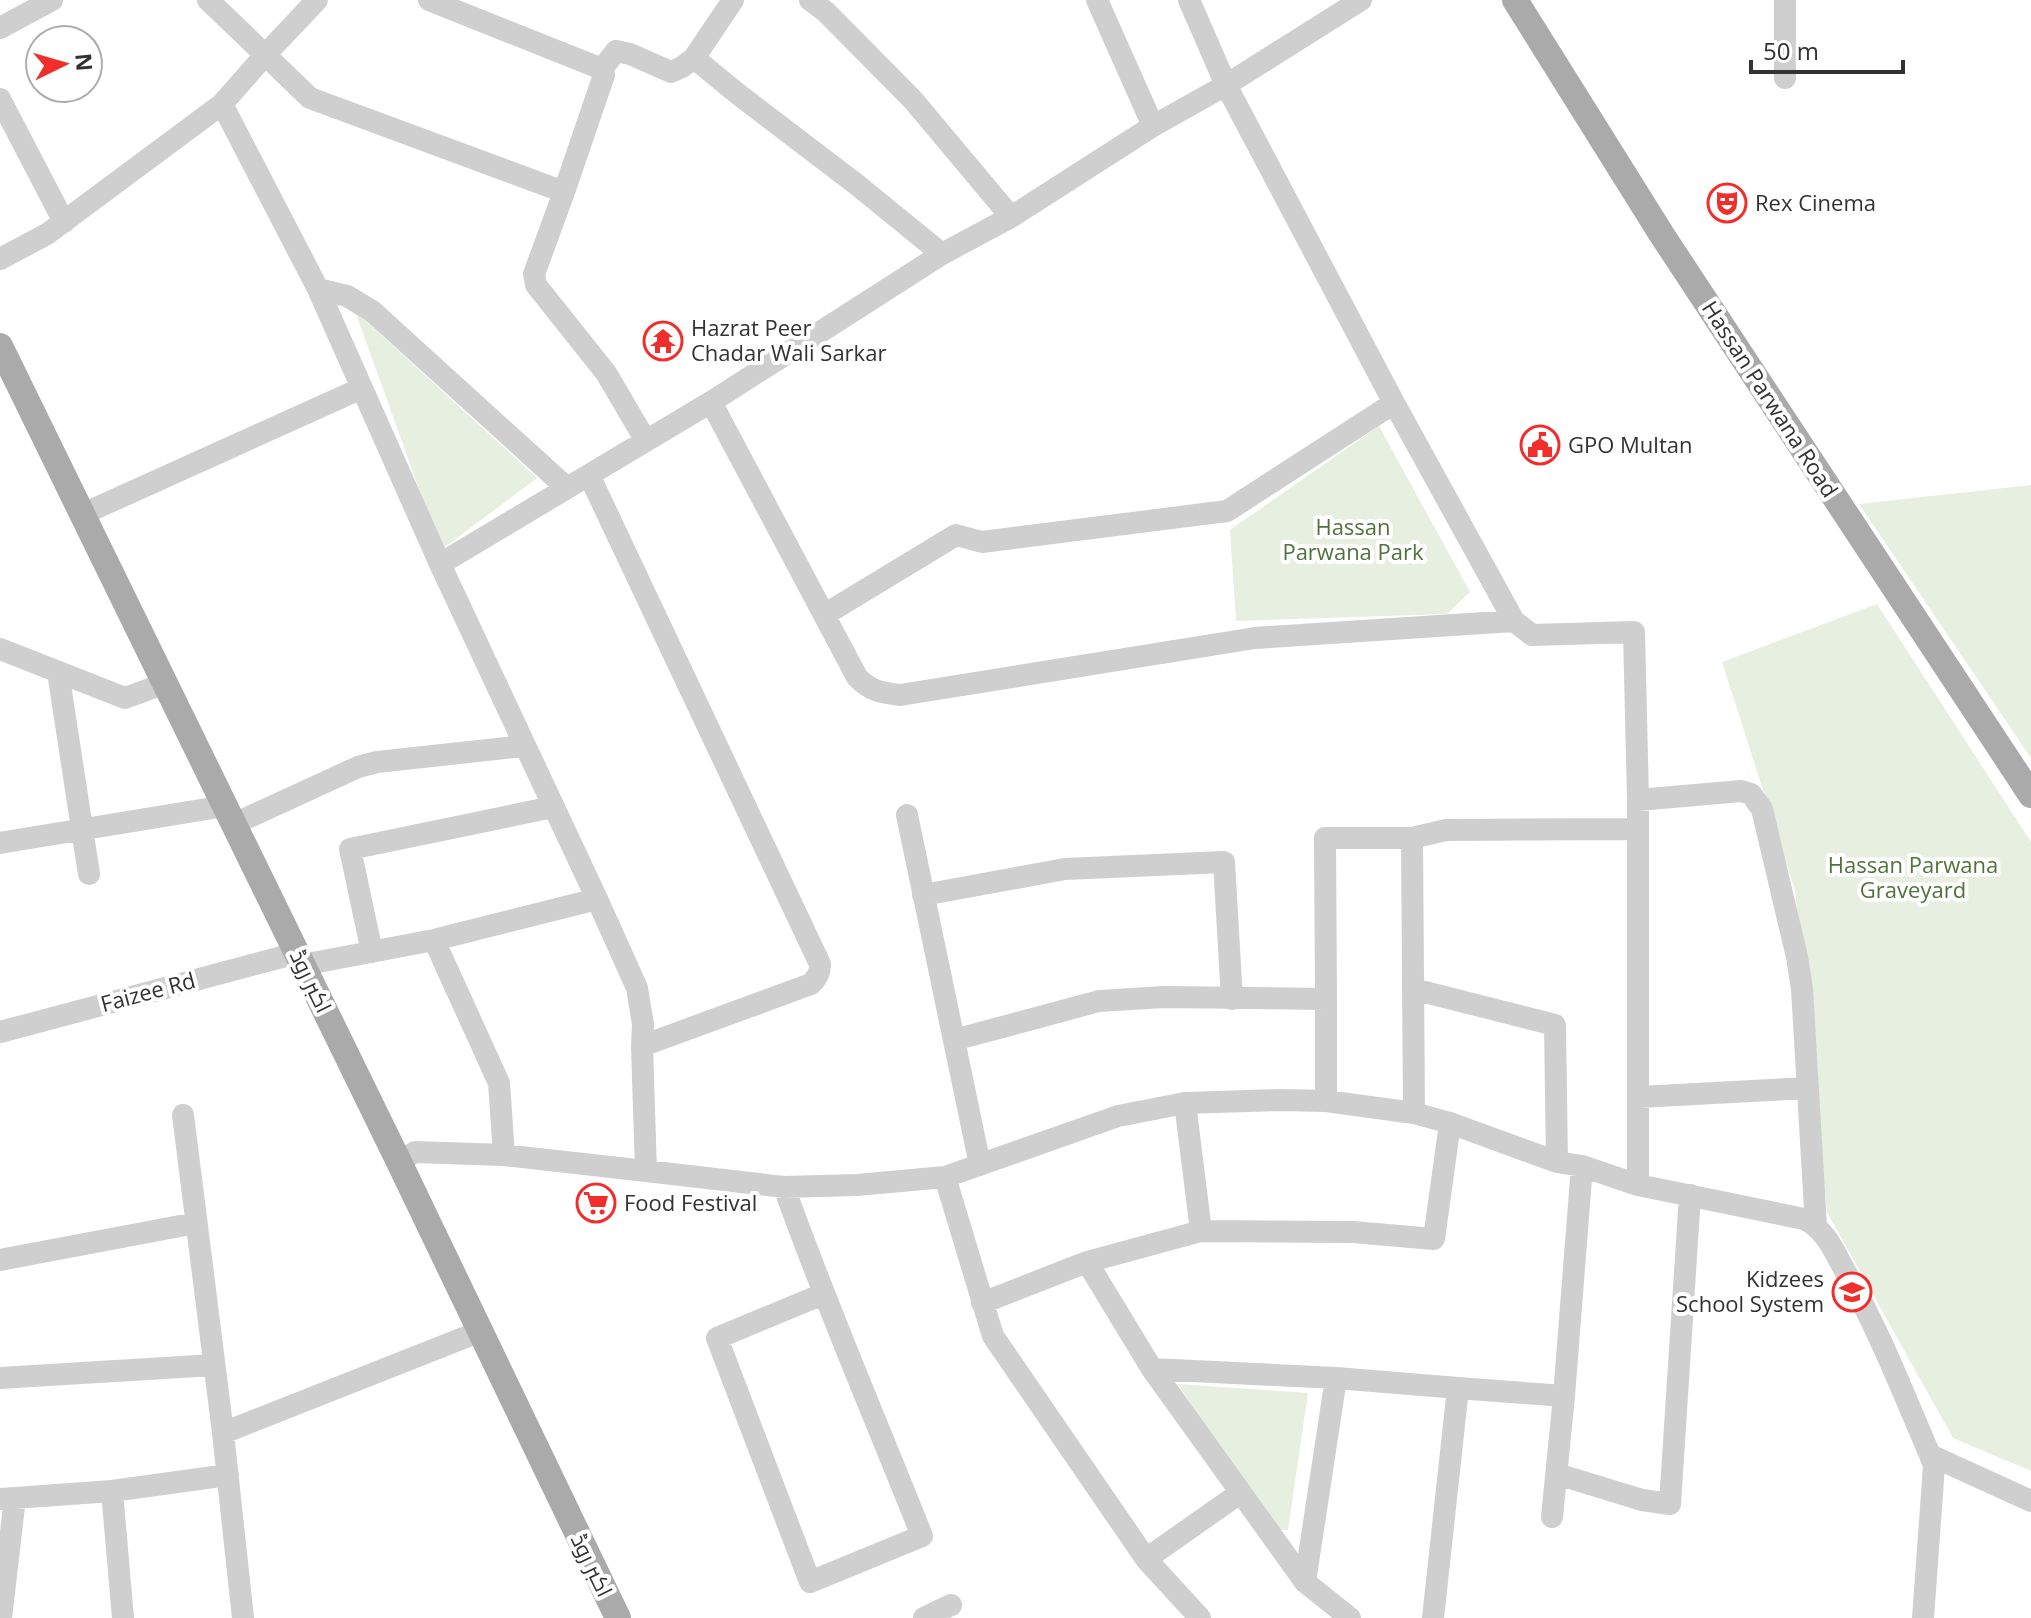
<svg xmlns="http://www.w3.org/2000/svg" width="2031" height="1618" font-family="'Open Sans',Cairo,sans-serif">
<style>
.green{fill:#e7efe0}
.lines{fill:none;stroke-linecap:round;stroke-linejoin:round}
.minor{stroke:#cfcfcf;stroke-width:22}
.major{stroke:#aaa;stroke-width:26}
.labels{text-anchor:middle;stroke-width:8;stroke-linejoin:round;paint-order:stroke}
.poi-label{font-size:22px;fill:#323232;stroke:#fff;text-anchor:start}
.street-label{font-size:22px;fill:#323232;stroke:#fff}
.park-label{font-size:22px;fill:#50723c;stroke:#fff}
</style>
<rect width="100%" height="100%" fill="#fff"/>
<path class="green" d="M355,311l182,167 -96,72z
M1379,426l91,166 -23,22 -211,7 -6,-91z
M2031,485v273l-172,-254z
M1877,604l154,238v629l-78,-33 -126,-226 -32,-322 -73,-228z
M1178,1384l130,9 -20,137h-16z"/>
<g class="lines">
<path class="minor" d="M208,0l102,98 254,94 -30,82 2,11 70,88 40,68
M429,0l173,69 2,6 -40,117
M810,0l16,12 87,88 98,117
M1097,0l56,126
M1189,0l37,85 168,318 120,218
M1785,0v78
M0,28l52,-28
M694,58l39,-58
M602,69l14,-18 14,3 41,18 11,-5 12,-9 44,36 118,90 86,70
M0,99l64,123
M222,104l96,185 122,275 271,-162 231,-148 69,-37 142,-91 73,-41 135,-85
M0,259l47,-25 175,-130 44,-50 51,-54
M318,289l29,7 25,15 195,177
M711,402l146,275c13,14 25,16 43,18l355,-57 259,-17 18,14 102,-3 4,168 103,-9 10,3 11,15 35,148 5,32 14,237
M589,475l231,489c0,9 -3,14 -9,20l-169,62
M83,514l279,-126
M824,615l132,-80 26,7 245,-31 167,-108
M0,649l125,49 41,-15
M58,672l31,202
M1638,800v385
M907,815l73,350
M234,824l124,-57 19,-5 147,-16
M1412,838l34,-8 192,-1
M0,843l225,-37
M923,895l142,-26 159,-7 8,137
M434,940l65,143 5,72
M372,952l-22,-103 203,-42
M302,965l132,-25 163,-41
M1413,989l142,36 2,137
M1326,999l-1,-161h87l2,275
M0,1032l297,-79
M954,1040l145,-39 65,-4 162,2v102
M1639,1097l169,-9
M1185,1103l16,128
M183,1115l40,318
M399,1162l16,-10 89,3 142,16 -4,-125 1,-22 -6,-36 -40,-89 -157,-335
M646,1171l138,16 73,-2 88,-8 173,-61 67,-13 95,-3 46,1 88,12 36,10 107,39 25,4 56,19 166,34c22,11 30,32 41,52 34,59 58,122 85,184l101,46
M945,1177l48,159 153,223 54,59
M784,1187c42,118 92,233 138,349l-112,46 -93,-244 106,-44
M0,1260l196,-37
M982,1303l105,-41
M1152,1369l153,213
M0,1378l214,-13
M1336,1378l-31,204 45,36
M1458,1388l106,8
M1557,1474l85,26 28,4 20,-309
M112,1491l11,127
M0,1499l112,-8 116,-16
M1552,1517l12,-121 18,-230
M1146,1559l94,-66
M1,1618l14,-120
M243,1618l-20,-185 258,-102
M924,1618l27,-13
M1433,1618l25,-230 -122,-10 -184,-9 -65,-107 114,-31 152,1 81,7 16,-116
M1923,1618l11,-152 -4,-11"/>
<path class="major" d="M1515,0l147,235 369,560
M0,346l399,816 219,456"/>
</g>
<defs>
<g id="theatre-ring" transform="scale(2)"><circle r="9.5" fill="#fff" stroke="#f02f2d" stroke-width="1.5"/><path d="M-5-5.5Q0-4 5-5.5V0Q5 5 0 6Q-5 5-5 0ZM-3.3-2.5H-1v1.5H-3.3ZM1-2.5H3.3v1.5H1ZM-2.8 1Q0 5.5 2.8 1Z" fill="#f02f2d"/></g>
<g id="temple-ring" transform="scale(2)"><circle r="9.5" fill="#fff" stroke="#f02f2d" stroke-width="1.5"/><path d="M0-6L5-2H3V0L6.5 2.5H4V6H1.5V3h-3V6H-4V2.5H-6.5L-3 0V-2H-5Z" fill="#f02f2d"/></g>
<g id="civic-ring" transform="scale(2)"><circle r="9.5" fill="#fff" stroke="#f02f2d" stroke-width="1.5"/><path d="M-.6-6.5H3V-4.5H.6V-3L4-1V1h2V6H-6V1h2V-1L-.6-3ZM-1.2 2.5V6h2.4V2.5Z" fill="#f02f2d"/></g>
<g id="supermarket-ring" transform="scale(2)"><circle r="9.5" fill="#fff" stroke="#f02f2d" stroke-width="1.5"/><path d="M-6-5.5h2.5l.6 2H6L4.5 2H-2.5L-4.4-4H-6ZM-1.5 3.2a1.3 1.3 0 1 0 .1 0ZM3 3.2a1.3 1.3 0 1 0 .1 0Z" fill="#f02f2d"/></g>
<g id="school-ring" transform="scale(2)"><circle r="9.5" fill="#fff" stroke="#f02f2d" stroke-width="1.5"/><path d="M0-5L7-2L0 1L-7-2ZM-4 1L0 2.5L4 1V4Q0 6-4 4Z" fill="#f02f2d"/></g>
</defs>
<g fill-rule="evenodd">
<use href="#theatre-ring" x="1727" y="203"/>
<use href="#temple-ring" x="663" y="341"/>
<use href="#civic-ring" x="1540" y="445"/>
<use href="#supermarket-ring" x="596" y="1203"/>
<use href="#school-ring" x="1852" y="1292"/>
</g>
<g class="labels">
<g class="poi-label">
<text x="1755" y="211">Rex Cinema</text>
<text x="691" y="336">Hazrat Peer<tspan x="691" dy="25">Chadar Wali Sarkar</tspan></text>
<text x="1568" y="453">GPO Multan</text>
<text x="624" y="1211">Food Festival</text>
<text x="1824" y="1287" text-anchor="end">Kidzees<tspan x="1824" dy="25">School System</tspan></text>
</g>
<g class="street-label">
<text transform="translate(1770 399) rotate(57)" y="8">Hassan Parwana Road</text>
<text transform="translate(311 981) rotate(64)" y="8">اکبر روڈ</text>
<text transform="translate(148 992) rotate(-15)" y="8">Faizee Rd</text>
<text transform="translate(592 1565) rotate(64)" y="8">اکبر روڈ</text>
</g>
<g class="park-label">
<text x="1353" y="535">Hassan<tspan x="1353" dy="25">Parwana Park</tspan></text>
<text x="1913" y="873">Hassan Parwana<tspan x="1913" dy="25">Graveyard</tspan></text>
</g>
</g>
<g transform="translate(64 64) rotate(85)"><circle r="38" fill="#ffffff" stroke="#adadad" stroke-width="2"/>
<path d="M0-6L14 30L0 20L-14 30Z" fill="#f02f2d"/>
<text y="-12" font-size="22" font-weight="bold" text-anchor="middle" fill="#323232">N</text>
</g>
<path d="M1751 60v12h152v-12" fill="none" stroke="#323232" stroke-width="4"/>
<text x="1763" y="60" font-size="24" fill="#323232" stroke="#ffffff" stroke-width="6" paint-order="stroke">50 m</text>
</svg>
